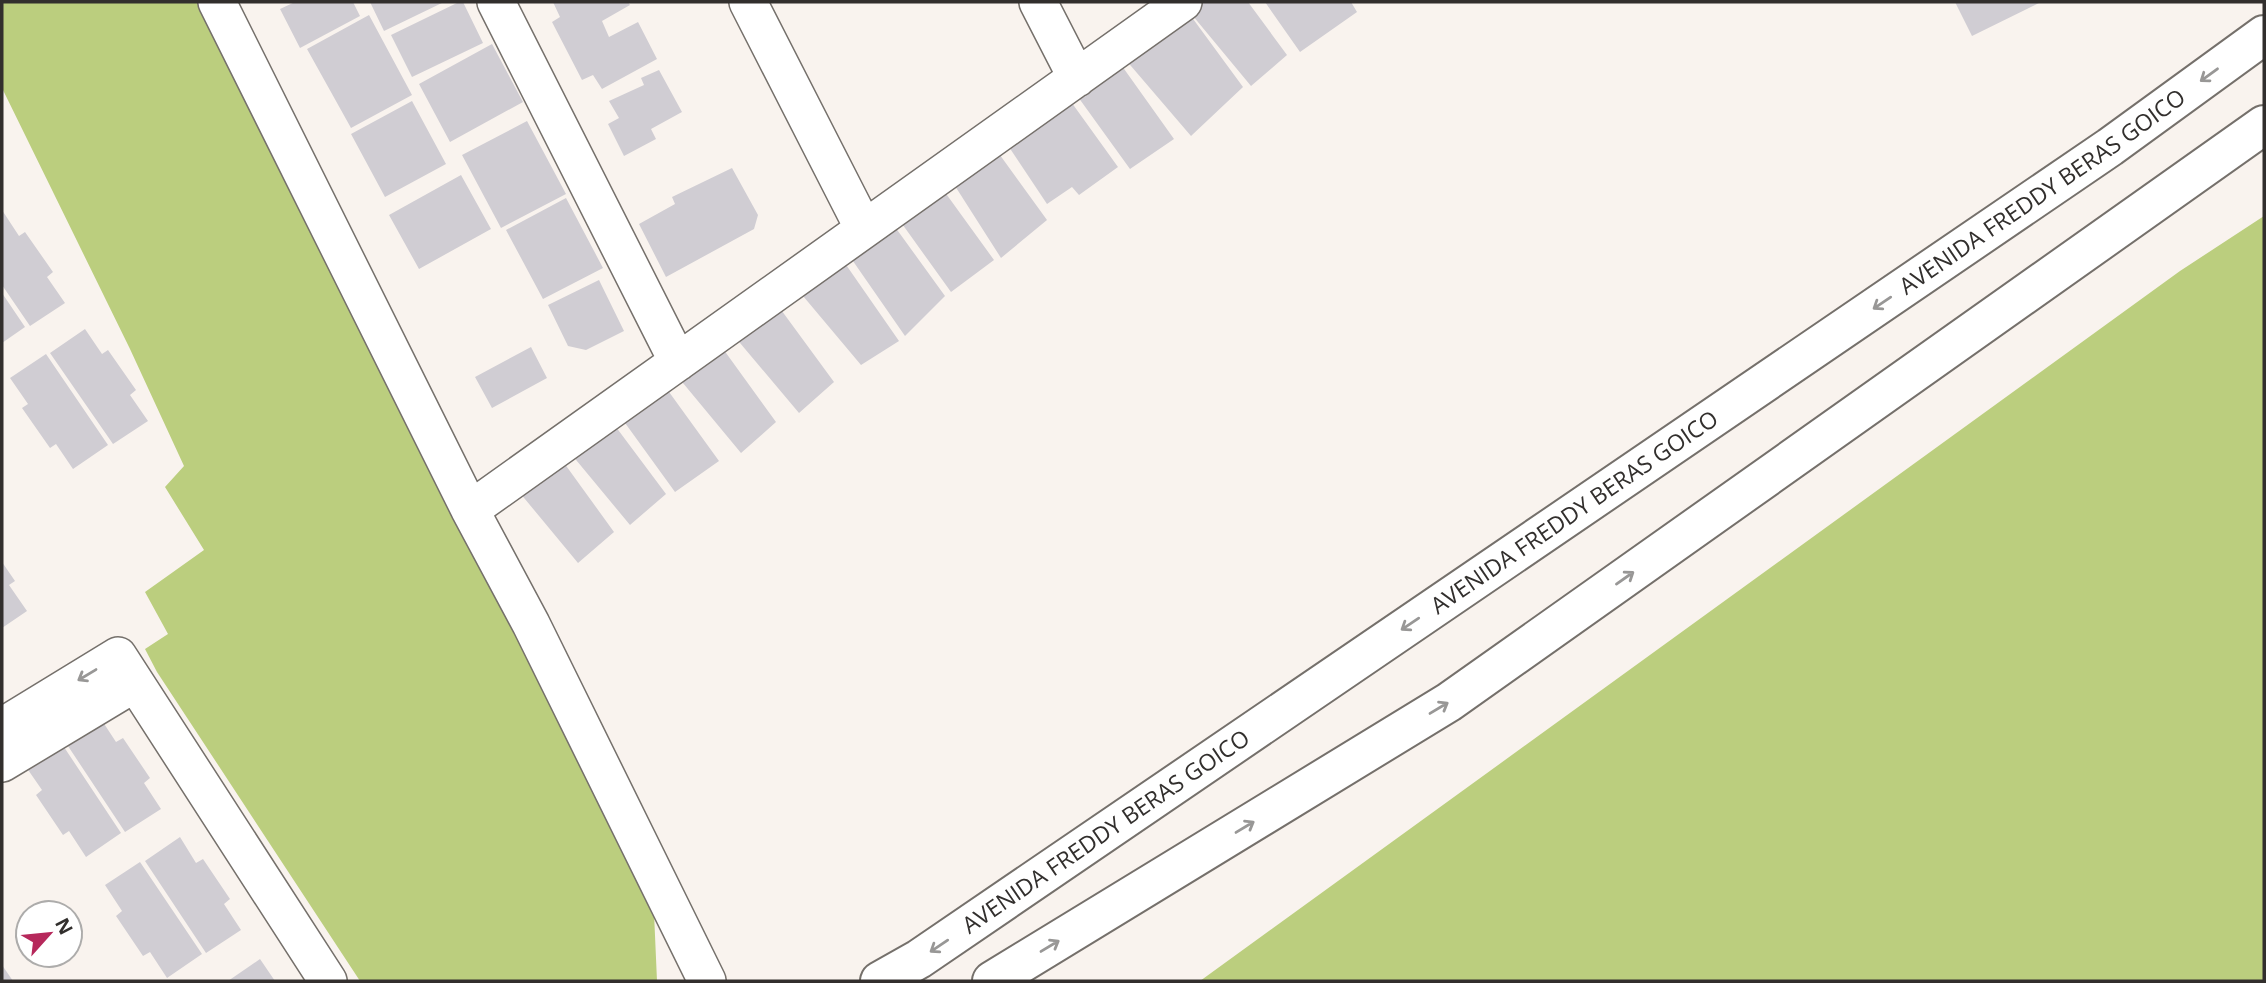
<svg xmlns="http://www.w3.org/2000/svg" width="2266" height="983" font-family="'Open Sans',sans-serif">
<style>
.green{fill:#bbce7e}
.building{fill:#d0cdd3}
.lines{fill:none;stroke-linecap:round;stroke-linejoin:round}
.street-casing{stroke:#75706b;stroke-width:40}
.primary-casing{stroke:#75706b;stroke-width:42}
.street{stroke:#fff;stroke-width:37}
.primary{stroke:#fff;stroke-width:38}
.oneway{stroke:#989796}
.labels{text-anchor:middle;stroke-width:7;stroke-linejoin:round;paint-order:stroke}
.street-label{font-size:23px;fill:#322f2d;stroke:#fff}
</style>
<rect width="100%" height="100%" fill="#f9f3ee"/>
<path class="green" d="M2,2h209l442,888 4,91h-297l-203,-309 -12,-23 23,-15 -23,-42 59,-42 -39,-63 19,-21 -54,-117 -128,-261z
M2264,216v765h-1064l980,-710z"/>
<path class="building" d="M295,2h58l7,14 -60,32 -20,-39z
M370,2h74l-60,29z
M459,2h4l20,41 -71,34 -21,-42z
M553,2h75l2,3 -28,16 7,16 29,-15 19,37 -55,30 -9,-14 -11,5 -30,-58 8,-5z
M1200,2h48l39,53 -36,31 -63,-76z
M1265,2h86l6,10 -57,40z
M1955,2h86l-69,34z
M1188,12l55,75 -52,49 -66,-77z
M369,15l43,80 -61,33 -44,-79z
M492,44l31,58 -73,40 -31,-58z
M1117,59l57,80 -44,30 -57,-79z
M659,70l23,42 -31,17 5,10 -32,17 -16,-32 11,-6 -10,-17 35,-16 -3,-7z
M1064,92l54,75 -39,28 -7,-8 -25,17 -46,-69z
M412,101l34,63 -61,33 -34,-63z
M527,121l39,73 -65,34 -39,-73z
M992,144l55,76 -46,38 -53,-83z
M732,168l26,47 -4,14 -88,48 -27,-53 36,-20 -3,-7z
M461,175l30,54 -72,40 -30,-54z
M939,184l55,76 -43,32 -56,-78z
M566,198l37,70 -60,31 -37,-69z
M2,210l17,26 6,-4 28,40 -6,5 18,26 -35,23 -28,-41z
M890,220l55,76 -40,40 -59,-85z
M842,259l57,82 -38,24 -63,-75z
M599,280l25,51 -38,19 -18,-4 -20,-41z
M2,293l23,34 -23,16z
M779,307l55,75 -35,31 -64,-76z
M85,329l17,25 6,-4 28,40 -6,5 18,26 -35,23 -63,-91z
M721,346l55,76 -35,31 -63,-76z
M531,347l16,31 -55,30 -17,-31z
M46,354l62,91 -35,24 -17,-25 -6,4 -28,-40 6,-4 -18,-26z
M664,385l55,76 -44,31 -55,-76z
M610,419l56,75 -36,31 -63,-76z
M559,456l55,76 -36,31 -63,-76z
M2,562l13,19 -6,4 18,26 -25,17z
M99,716l17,26 7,-4 27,40 -6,5 17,26 -36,23 -61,-92z
M60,741l61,92 -35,24 -17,-26 -6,4 -27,-40 6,-5 -18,-26z
M180,837l16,26 7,-4 27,40 -6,5 17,26 -35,23 -61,-92z
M140,862l62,92 -35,24 -17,-26 -7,4 -27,-40 6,-5 -17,-26z
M260,959l15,22h-47z
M2,965l11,16h-11z"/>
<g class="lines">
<g class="street-casing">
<path id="street" d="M217,2l253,508 61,114 176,357
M496,2l182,360
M748,2l116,227
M1038,2l39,76
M470,510l713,-508
M2,727l116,-71 210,325
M2,763l133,-80"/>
</g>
<g class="primary-casing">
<g id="primary">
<path id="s1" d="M880,981l39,-22 1191,-812 154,-112"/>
<path d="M992,981l457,-279 815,-577"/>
</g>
</g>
<use href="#street" class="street"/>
<use href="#primary" class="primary"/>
</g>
<defs><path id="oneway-shaft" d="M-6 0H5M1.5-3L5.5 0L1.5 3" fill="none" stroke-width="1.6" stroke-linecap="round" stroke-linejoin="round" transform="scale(1.75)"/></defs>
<g class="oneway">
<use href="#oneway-shaft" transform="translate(2209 75) rotate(144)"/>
<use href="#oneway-shaft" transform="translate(1882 303) rotate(146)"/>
<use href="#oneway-shaft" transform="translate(1625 578) rotate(-35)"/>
<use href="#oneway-shaft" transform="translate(1410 624) rotate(146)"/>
<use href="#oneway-shaft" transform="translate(87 675) rotate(149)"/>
<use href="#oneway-shaft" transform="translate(1439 708) rotate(-31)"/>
<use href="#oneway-shaft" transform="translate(1245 827) rotate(-31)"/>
<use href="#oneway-shaft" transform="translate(939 946) rotate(146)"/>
<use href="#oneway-shaft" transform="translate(1050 946) rotate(-31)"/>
</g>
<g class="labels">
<g class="street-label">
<text dy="8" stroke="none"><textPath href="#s1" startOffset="1405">AVENIDA FREDDY BERAS GOICO</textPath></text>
<text dy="8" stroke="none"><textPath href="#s1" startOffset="838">AVENIDA FREDDY BERAS GOICO</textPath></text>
<text dy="8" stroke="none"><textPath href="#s1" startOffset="271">AVENIDA FREDDY BERAS GOICO</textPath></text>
</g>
</g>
<rect width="2266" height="983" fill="none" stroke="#322f2d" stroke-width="7"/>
<g transform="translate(49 934) rotate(63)"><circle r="33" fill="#ffffff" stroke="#adacab" stroke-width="2"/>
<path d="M0-5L12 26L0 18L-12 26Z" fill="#b6285b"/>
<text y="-10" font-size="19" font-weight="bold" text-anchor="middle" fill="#322f2d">N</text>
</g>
</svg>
